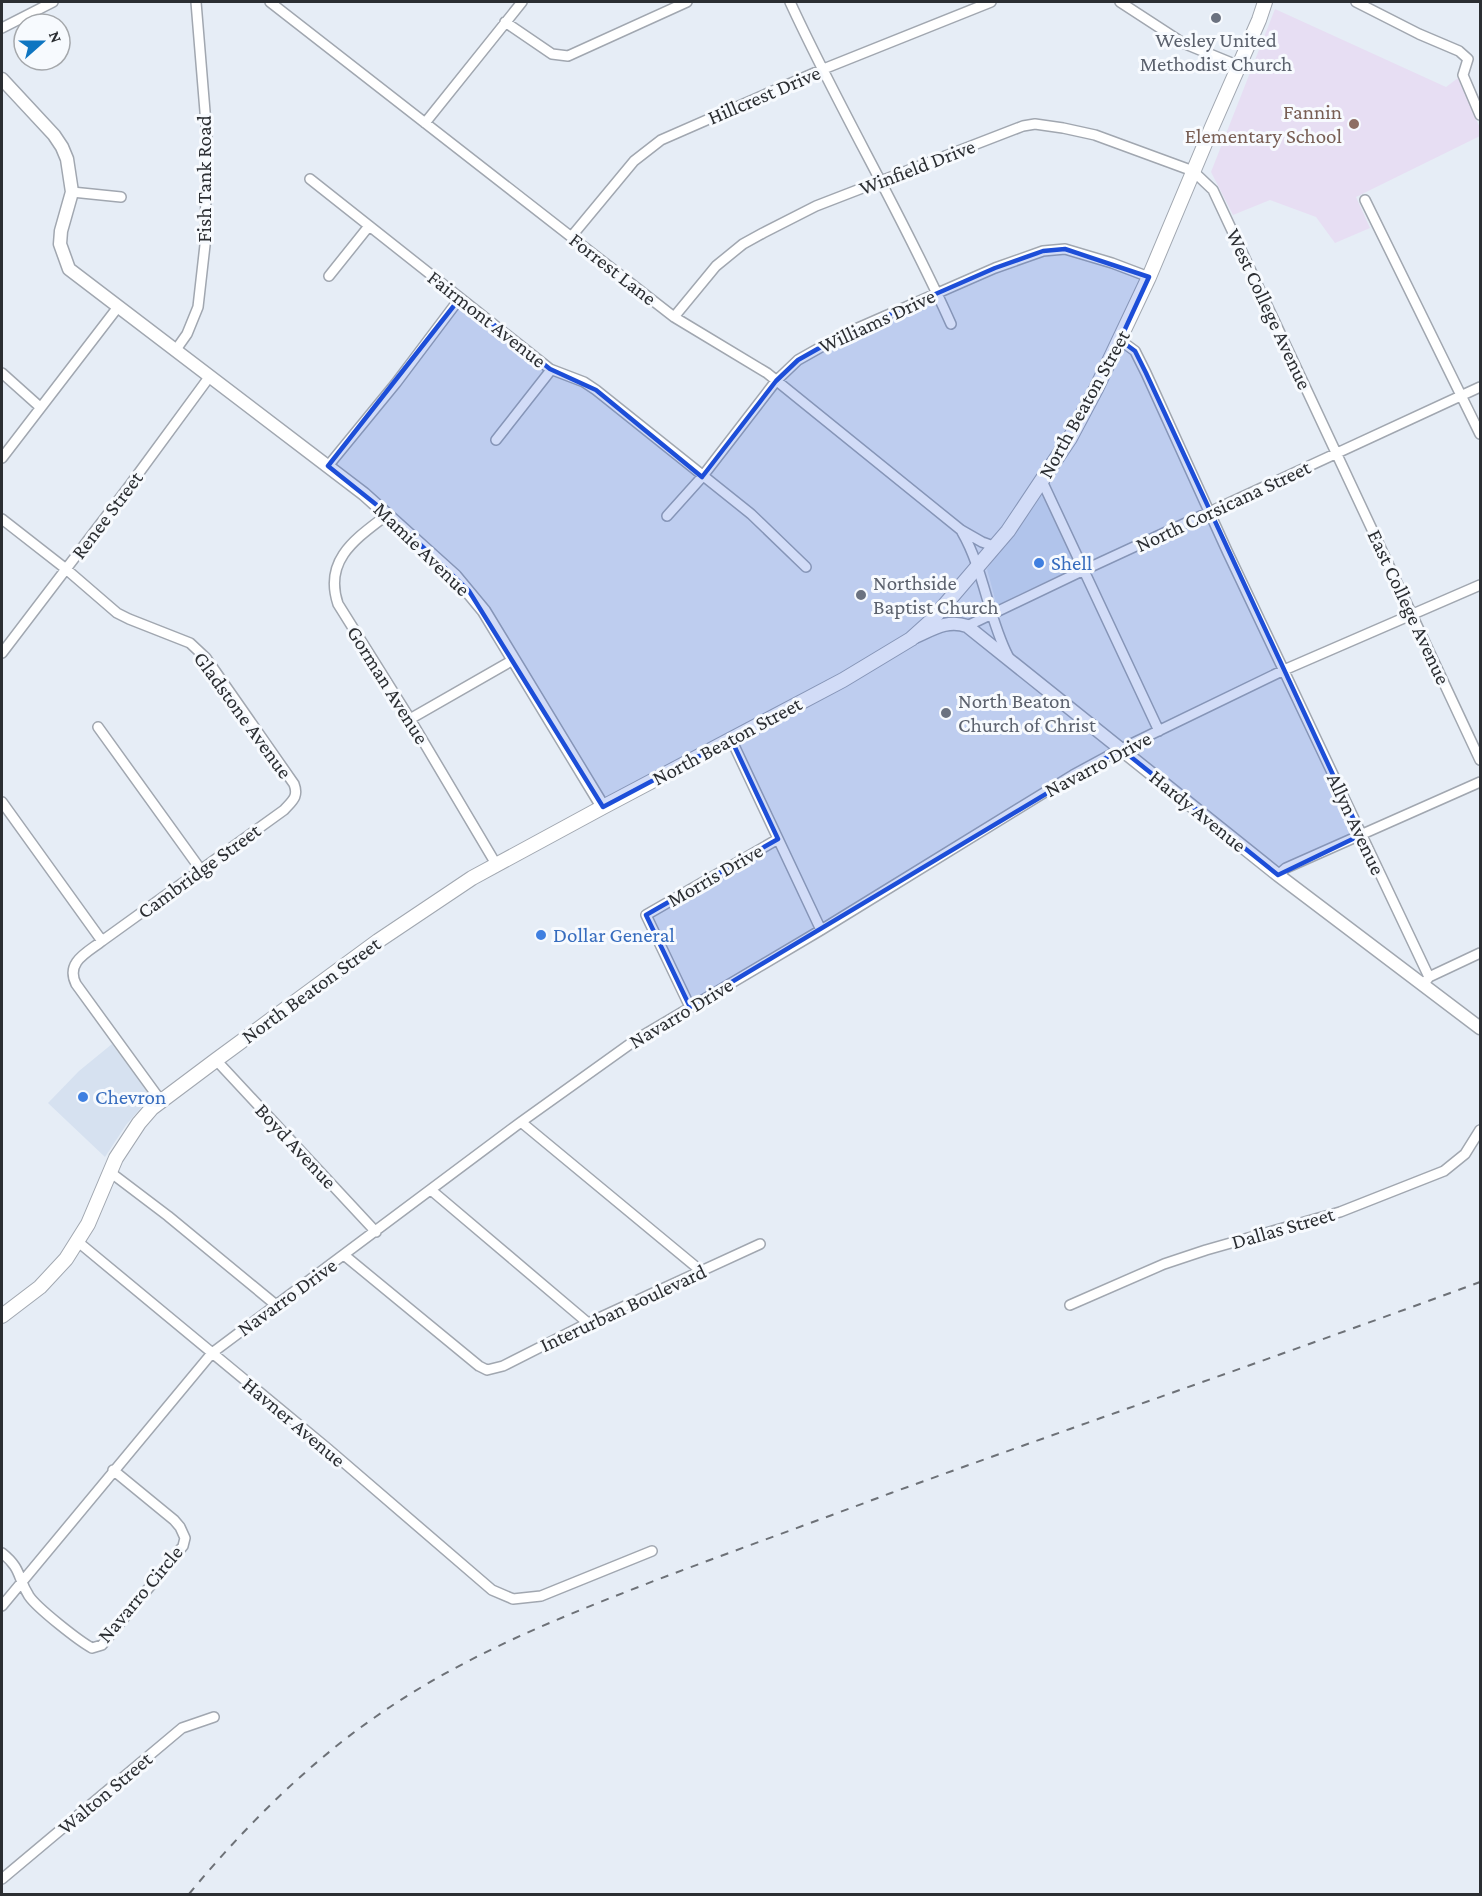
<svg xmlns="http://www.w3.org/2000/svg" width="1482" height="1896" font-family="'Crimson Pro',serif">
<style>
.built{fill:#d6e1f0}
.education{fill:#e7def3}
.lines{fill:none;stroke-linecap:round;stroke-linejoin:round}
.minor-casing{stroke:#a1a7b0;stroke-width:12}
.tertiary-casing{stroke:#a1a7b0;stroke-width:15}
.secondary-casing{stroke:#a1a7b0;stroke-width:16}
.minor{stroke:#fff;stroke-width:9}
.tertiary{stroke:#fff;stroke-width:12}
.secondary{stroke:#fff;stroke-width:14}
.rail{stroke:#6d7177;stroke-width:2;stroke-dasharray:8 8;stroke-linecap:butt}
.marked{fill:#1d4ed8;fill-opacity:0.2;stroke:#1d4ed8;stroke-width:4.5;stroke-linejoin:round}
.worship-dot{fill:#6b7280;stroke:#f7fafe;stroke-width:2}
.education-dot{fill:#8d6e63;stroke:#f7fafe;stroke-width:2}
.shop-dot{fill:#3f7fe0;stroke:#f7fafe;stroke-width:2}
.labels{text-anchor:middle;stroke-width:6;stroke-linejoin:round;paint-order:stroke}
.worship-label{font-size:21px;fill:#5b616d;stroke:#f7fafe;text-anchor:start}
.street-label{font-size:21px;fill:#2b2e32;stroke:#f7fafe}
.education-label{font-size:21px;fill:#785e54;stroke:#f7fafe;text-anchor:end}
.shop-label{font-size:21px;fill:#366cbe;stroke:#f7fafe;text-anchor:start}
</style>
<rect width="100%" height="100%" fill="#e6edf6"/>
<path class="built" d="M1042,490l38,77 -83,39 -10,-37z
M112,1044l39,52 -25,29 -21,32 -57,-54 31,-32z"/>
<path class="education" d="M1275,9l171,78 12,-9 22,50v8l-124,61 14,31 -35,15 -19,-26 -46,-17 -37,15 -22,-43z"/>
<g class="lines">
<g class="minor-casing">
<path id="minor" d="M270,2l404,315 93,56 194,157 21,12 14,5
M790,2c50,109 112,212 161,322
M1120,2l63,41 56,23
M1356,2l63,32 40,17 9,8 -5,16 17,40
M505,22l47,32 16,2 119,-54
M2,28l51,-26
M425,123l97,-121
M310,179l240,190 34,13 12,8 155,124 55,53
M72,192l49,5
M1365,200l115,234
M571,237l63,-76 27,-21 160,-70 170,-68
M329,276l40,-50
M674,317l42,-51 27,-22 20,-11 53,-27 207,-80 12,-2 28,4 32,7 98,36 20,19 267,570
M1120,340l15,11 11,22 82,180 201,424
M175,351l12,-17 11,-27 7,-62 2,-109 -11,-134
M2,373l38,34
M496,440l55,-70
M2,458l116,-151
M328,466l68,-83 64,-85
M1042,481l117,250
M388,514c-31,24 -65,45 -50,90l72,115 86,145
M667,516l35,-39 74,-96 22,-21 46,-26 151,-66 48,-17 22,-2 47,14 37,14
M2,519l64,50 51,44 12,6 61,24 16,15 88,126c5,13 -2,17 -10,26l-182,131c-14,11 -37,21 -26,43l85,117
M962,532c22,38 26,85 46,124
M967,626l117,-56 396,-183
M2,653l128,-168 80,-109
M410,719l103,-59
M98,727l103,143
M731,739l90,191
M2,802l100,139
M1278,875l8,-7 194,-86
M1426,981l3,-4 51,-24
M690,1007l-44,-92 132,-76
M216,1060l160,172
M521,1122l180,149
M110,1172l58,44 108,89
M431,1190l157,133
M77,1241l250,207 165,142 21,9 28,-3 111,-45
M344,1255l135,111 8,4 16,-4 85,-43 172,-79
M1070,1305l94,-41 42,-14 134,-38 104,-41 21,-17 15,-24
M2,1553c20,16 15,24 27,43 8,12 50,45 63,52l10,-3 81,-99 2,-8 -5,-11 -6,-7 -61,-50
M2,1606l210,-253 309,-231 116,-83 184,-109 252,-155 48,-26 163,-79 196,-85
M2,1879l180,-151 32,-11"/>
</g>
<g class="tertiary-casing">
<path id="tertiary" d="M2,79l52,56 8,12 5,12 5,33 -11,39 -1,13 9,25 295,225 91,82 29,35 119,196
M915,637c18,-8 33,-18 52,-11l311,249 202,153"/>
</g>
<g class="secondary-casing">
<path id="secondary" d="M2,1316l38,-29 26,-28 22,-35 28,-66 23,-35 13,-15 64,-48 162,-119 94,-63 131,-71 240,-127 68,-41 20,-18 77,-90 62,-93 26,-49 53,-112 63,-150 47,-107 6,-18"/>
</g>
<use href="#minor" class="minor"/>
<use href="#tertiary" class="tertiary"/>
<use href="#secondary" class="secondary"/>
<path class="rail" d="M189,1894c58,-70 125,-137 201,-187 84,-56 176,-92 269,-128 77,-29 155,-57 232,-86 196,-71 394,-139 589,-211"/>
</g>
<path class="marked" d="M1065,249l84,28 -29,63 15,11 11,22 215,462 -83,40 -157,-126 -431,258 -44,-92 132,-76 -47,-100 -128,68 -134,-216 -81,-77 -60,-48 132,-168 90,71 46,21 106,87 74,-96 22,-21 46,-26 151,-66 48,-17z"/>
<g class="worship-dot">
<circle cx="1216" cy="18" r="6"/>
<circle cx="861" cy="595" r="6"/>
<circle cx="946" cy="713" r="6"/>
</g>
<circle class="education-dot" cx="1354" cy="124" r="6"/>
<g class="shop-dot">
<circle cx="1039" cy="563" r="6"/>
<circle cx="541" cy="935" r="6"/>
<circle cx="83" cy="1097" r="6"/>
</g>
<g class="labels">
<g class="worship-label">
<text x="1216" y="47" text-anchor="middle">Wesley United<tspan x="1216" dy="24">Methodist Church</tspan></text>
<text x="873" y="590">Northside<tspan x="873" dy="24">Baptist Church</tspan></text>
<text x="958" y="708">North Beaton<tspan x="958" dy="24">Church of Christ</tspan></text>
</g>
<g class="street-label">
<text transform="translate(764 95) rotate(-23)" y="7">Hillcrest Drive</text>
<text transform="translate(917 167) rotate(-21)" y="7">Winfield Drive</text>
<text transform="translate(204 179) rotate(-90)" y="7">Fish Tank Road</text>
<text transform="translate(613 269) rotate(38)" y="7">Forrest Lane</text>
<text transform="translate(1269 309) rotate(65)" y="7">West College Avenue</text>
<text transform="translate(487 319) rotate(38)" y="7">Fairmont Avenue</text>
<text transform="translate(877 321) rotate(-25)" y="7">Williams Drive</text>
<text transform="translate(1084 404) rotate(-61)" y="7">North Beaton Street</text>
<text transform="translate(1223 506) rotate(-25)" y="7">North Corsicana Street</text>
<text transform="translate(107 515) rotate(-53)" y="7">Renee Street</text>
<text transform="translate(422 549) rotate(44)" y="7">Mamie Avenue</text>
<text transform="translate(1409 607) rotate(65)" y="7">East College Avenue</text>
<text transform="translate(388 685) rotate(58)" y="7">Gorman Avenue</text>
<text transform="translate(243 715) rotate(54)" y="7">Gladstone Avenue</text>
<text transform="translate(727 741) rotate(-28)" y="7">North Beaton Street</text>
<text transform="translate(1098 764) rotate(-28)" y="7">Navarro Drive</text>
<text transform="translate(1198 811) rotate(39)" y="7">Hardy Avenue</text>
<text transform="translate(1356 824) rotate(65)" y="7">Allyn Avenue</text>
<text transform="translate(199 871) rotate(-36)" y="7">Cambridge Street</text>
<text transform="translate(715 875) rotate(-30)" y="7">Morris Drive</text>
<text transform="translate(311 990) rotate(-36)" y="7">North Beaton Street</text>
<text transform="translate(681 1013) rotate(-31)" y="7">Navarro Drive</text>
<text transform="translate(296 1146) rotate(47)" y="7">Boyd Avenue</text>
<text transform="translate(1283 1228) rotate(-16)" y="7">Dallas Street</text>
<text transform="translate(287 1297) rotate(-36)" y="7">Navarro Drive</text>
<text transform="translate(623 1308) rotate(-25)" y="7">Interurban Boulevard</text>
<text transform="translate(294 1422) rotate(40)" y="7">Havner Avenue</text>
<text transform="translate(140 1594) rotate(-50)" y="7">Navarro Circle</text>
<text transform="translate(105 1793) rotate(-40)" y="7">Walton Street</text>
</g>
<g class="education-label">
<text x="1342" y="119">Fannin<tspan x="1342" dy="24">Elementary School</tspan></text>
</g>
<g class="shop-label">
<text x="1051" y="570">Shell</text>
<text x="553" y="942">Dollar General</text>
<text x="95" y="1104">Chevron</text>
</g>
</g>
<rect width="1482" height="1896" fill="none" stroke="#2b2e32" stroke-width="6"/>
<g transform="translate(42 42) rotate(69)"><circle r="28" fill="#f7fafe" stroke="#a5a8ac" stroke-width="1.5"/>
<path d="M0-4.5L10 22L0 15L-10 22Z" fill="#0e75c1"/>
<text y="-9" font-size="16" font-weight="bold" text-anchor="middle" fill="#2b2e32">N</text>
</g>
</svg>
